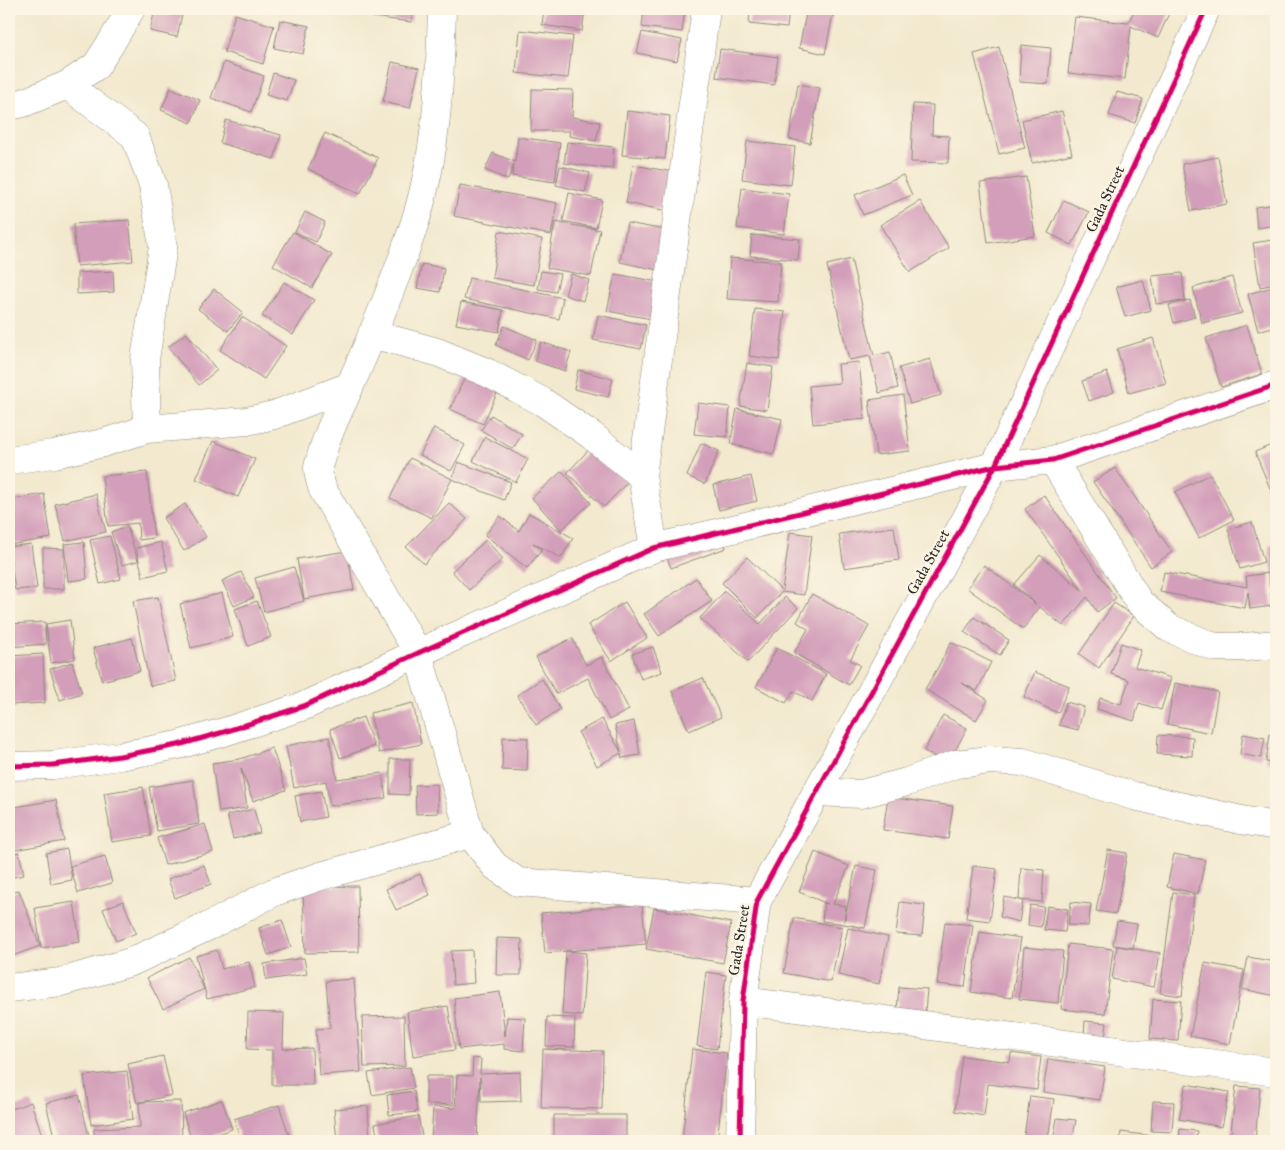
<svg xmlns="http://www.w3.org/2000/svg" width="1285" height="1150" font-family="'IM FELL Great Primer',serif">
<style>
.building{fill:#d39eb9}
.lines{fill:none;stroke-linecap:round;stroke-linejoin:round}
.minor-casing{stroke:#8e8a7c;stroke-width:29}
.minor{stroke:#fff;stroke-width:28}
.cycleway-casing{stroke:#fcf5e5;stroke-width:8}
.cycleway{stroke:#d6006c;stroke-width:5}
.labels{text-anchor:middle;stroke-width:5;stroke-linejoin:round;paint-order:stroke}
.street-label{font-size:15px;fill:#2b2b2b;stroke:#fcf5e5}
</style>
<rect width="100%" height="100%" fill="#fcf5e5"/>
<filter id="ink" filterUnits="userSpaceOnUse"><feTurbulence type="fractalNoise" baseFrequency=".02" numOctaves="2"/><feDisplacementMap in="SourceGraphic" scale="10" xChannelSelector="R" yChannelSelector="G"/><feConvolveMatrix kernelMatrix="1 2 1 2 8 2 1 2 1" color-interpolation-filters="sRGB"/></filter>
<filter id="wash" filterUnits="userSpaceOnUse"><feTurbulence type="fractalNoise" baseFrequency=".0096" numOctaves="4" result="noise"/><feDisplacementMap in="SourceGraphic" scale="20" xChannelSelector="R" yChannelSelector="G"/><feGaussianBlur stdDeviation="1.12" result="paint"/><feColorMatrix in="noise" values="0 0 0 0 0 0 0 0 0 0 0 0 0 0 0 0 0 1.4 0 .05"/><feComposite in="paint" operator="in"/></filter>
<g filter="url(#wash)">
<rect width="100%" height="100%" fill="#f2e9ce"/>
<g id="blocks">
<path class="building" d="M155,9l27,5 -5,23 -27,-6z
M374,9h39l-2,13 -39,-5z
M544,9h41l-3,22 -40,-6z
M644,9h41l-3,23 -40,-5z
M750,9h39l-2,19 -38,-4z
M807,9h27l-9,45 -26,-6z
M1135,9h36l-13,29 -27,-12 -6,53 -57,-6 7,-56 53,6z
M235,14l39,12 -11,38 -39,-12z
M280,20l29,6 -6,28 -29,-6z
M520,30l53,6 -5,42 -52,-5z
M642,32l40,8 -5,21 -40,-8z
M1021,45l30,3 -3,36 -29,-2z
M999,47l26,101 -26,6 -25,-100z
M720,49l58,8 -4,28 -58,-8z
M224,62l40,14 -13,36 -40,-14z
M392,62l27,6 -9,40 -27,-6z
M273,73l21,7 -7,21 -21,-6z
M798,84l22,4 -10,55 -21,-4z
M171,88l29,12 -9,23 -30,-13z
M532,89l41,1 -1,27 28,5 -4,19 -27,-5 1,-5h-39z
M1117,92l26,7 -8,24 -26,-8z
M913,104l20,1 -1,30 17,1 -1,27 -37,-1z
M627,111l43,5 -5,43 -43,-4z
M1062,111l10,43 -40,9 -10,-43z
M226,120l55,15 -7,24 -54,-16z
M325,133l53,25 -18,36 -52,-25z
M518,137l42,6 -5,39 -43,-6 2,-12 -6,16 -23,-10 8,-17 22,9z
M747,141l48,6 -4,38 -49,-6z
M567,142l47,5 -2,22 -48,-6z
M1218,157l9,47 -36,7 -9,-47z
M633,165l41,7 -6,39 -42,-8z
M560,166l30,7 -5,19 -29,-7z
M903,175l9,20 -49,20 -8,-20z
M1026,177l9,59 -47,7 -8,-60z
M460,185l97,18 -6,32 -97,-19z
M742,188l47,6 -5,40 -47,-6z
M569,193l33,7 -6,28 -33,-7z
M1064,200l25,12 -17,33 -24,-12z
M920,201l29,47 -39,24 -30,-47z
M1276,204v21l-19,3 -2,-21z
M305,212l20,10 -9,20 -21,-10z
M129,220l4,41 -56,5 -4,-42z
M555,222l45,8 -9,46 -44,-8z
M627,223l44,8 -8,40 -43,-9z
M499,231l43,8 -8,46 -42,-7z
M293,232l39,23 -20,33 -39,-23z
M752,235l48,4 -2,21 -48,-4z
M1273,240l3,17v27l-16,3 -7,-44z
M730,258l51,4 -3,40 -51,-3z
M851,259l23,97 16,-4 8,36 -19,5 -9,-37 -21,4 -22,-95z
M422,264l22,4 -4,24 -23,-4z
M113,271l1,21 -37,2v-21z
M541,271l19,3 -4,18 -18,-3z
M1182,273l3,28 5,-1 5,17 -21,6 -5,-18 16,-4 -29,3 -4,-28z
M571,274l18,6 -6,21 -18,-6z
M615,274l44,8 -7,37 -45,-8z
M1232,277l10,36 -40,10 -9,-35z
M469,278l94,20 -4,21 -95,-20z
M1143,280l8,30 -26,7 -9,-30z
M284,282l30,18 -21,35 -31,-19z
M1276,286v40l-18,5 -10,-37z
M214,289l29,23 -15,19 -30,-22z
M461,302l42,8 -4,22 -43,-8z
M755,309l30,3 -6,48 -30,-4z
M598,315l48,10 -5,24 -48,-9z
M242,317l44,29 -22,33 -44,-29z
M1247,325l15,49 -41,13 -15,-49z
M504,326l33,14 -9,20 -32,-15z
M186,333l31,37 -18,15 -31,-38z
M1153,338l13,45 -37,10 -12,-44z
M541,342l30,10 -6,19 -30,-10z
M930,359l11,36 -31,9 -11,-36z
M859,362l6,57 -52,5 -4,-38 31,-3 -2,-19z
M747,363l26,4 -6,43 -27,-4z
M578,370l35,9 -5,18 -34,-8z
M1107,372l7,20 -25,9 -7,-20z
M466,375l33,14 -16,35 -33,-15z
M903,395l7,56 -34,4 -7,-55z
M698,403l32,4 -3,30 -33,-3z
M737,409l45,10 -8,35 -44,-10z
M491,415l31,19 -9,15 -32,-19z
M434,428l31,17 -14,26 -31,-16z
M485,437l43,22 -12,23 -43,-21z
M598,440l37,34 -31,33 -37,-34z
M213,441l42,18 -17,38 -42,-18z
M701,443l18,8 -14,33 -18,-8z
M1276,443v54l-2,1 -19,-46z
M410,458l42,21 -20,39 -42,-20z
M458,462l53,20 -7,18 -52,-21z
M1115,468l57,84 -21,15 -58,-85z
M562,471l29,32 -30,27 -29,-32z
M147,472l7,66 -15,2 -1,-17 -30,3 -6,-50z
M1210,474l24,46 -35,18 -24,-46z
M751,476l6,25 -38,9 -6,-25z
M44,494l7,44 -42,7v-45z
M96,494l10,38 -41,9 -10,-37z
M1044,495l72,103 -19,14 -10,-15 -24,29 -23,-19 -17,22 -56,-41 17,-23 52,39 -22,-19 26,-30 42,35 -57,-81z
M449,503l18,16 -43,45 -18,-17z
M185,504l21,33 -22,14 -21,-33z
M529,513l44,25 -12,20 -28,-15 9,7 -15,18 -42,-33 15,-19 19,15z
M1252,522l12,40 -24,7 -12,-40z
M127,526l11,35 -16,4 -11,-33z
M719,527l7,21 -55,20 -8,-22z
M894,527l5,33 -55,8 -5,-34z
M790,532l22,3 -8,60 -22,-3 -25,26 -35,-35 25,-26 35,34z
M110,536l11,43 -21,5 -10,-44z
M486,540l17,19 -34,31 -17,-19z
M84,542l3,37 -19,2 -4,-37z
M161,542l7,29 -25,6 -7,-29z
M31,544l6,44 -22,2 -6,-43z
M1276,545v44h-1l-6,-43z
M43,548l21,1v40h-21z
M347,551l7,39 -50,9 -7,-40z
M294,567l10,34 -40,11 -9,-34z
M9,572h1l3,32 -4,1z
M241,572l13,25 -20,9 -12,-25z
M1164,572l83,15 -1,-11 23,-3 3,33 -22,3 -2,-17 -3,16 -85,-16z
M696,578l16,23 -53,35 -15,-22z
M725,591l35,33 25,-27 13,11 -50,54 -48,-44z
M222,593l11,44 -42,11 -11,-44z
M812,594l57,32 -19,34 10,5 -11,20 -55,-32 14,-24 -11,-7z
M158,597l18,84 -26,5 -17,-85z
M257,601l14,36 -23,9 -13,-37z
M625,602l22,36 -36,23 -23,-36z
M1114,603l20,13 -35,52 -20,-14z
M974,617l35,23 -9,15 -36,-23z
M70,620l5,39 -24,4 -5,-39z
M45,622l1,22 -37,3v-23z
M132,638l8,33 -38,10 -9,-33z
M572,638l14,27 16,-8 27,53 -20,10 -21,-42 -32,16 -20,-37z
M951,642l40,20 -14,29 -15,-8 26,17 -12,20 -51,-31 12,-20z
M1121,643l20,7 -6,17 36,11 -10,32 -22,-7 -5,18 -37,-12 3,-11 21,6 8,-24 -18,-6z
M653,647l9,25 -21,7 -9,-25z
M777,648l49,26 -14,27 -19,-10 -7,12 -30,-16z
M43,654l2,49 -36,2v-49z
M72,662l10,31 -22,7 -10,-31z
M1035,672l34,14 -11,27 -34,-16z
M703,678l18,39 -32,14 -17,-40z
M542,679l18,30 -24,16 -19,-30z
M1175,683l43,9 -7,41 -44,-9z
M1066,702l18,5 -6,23 -19,-5z
M413,703l8,41 -42,9 -9,-40z
M943,715l24,13 -19,36 -24,-13z
M363,717l11,29 -34,12 -10,-29z
M602,719l19,33 -6,-27 19,-4 6,34 -18,3 -1,-5 -24,13 -19,-34z
M1243,734l22,4 -4,20 -21,-4z
M1270,734l6,1v29l-10,-2z
M1158,735l35,2 -1,19 -35,-2z
M329,737l8,42 45,-6 4,25 -56,8 -4,-25 -32,7 -8,-42z
M503,737l25,1 -1,33 -25,-1z
M272,748l14,42 -33,11 -12,-33 6,40 -28,4 -7,-49 28,-4z
M390,759h20l-1,36 -19,-1z
M193,780l6,44 -42,7 -8,-44z
M437,784l1,29 -22,1 -1,-29z
M143,787l8,49 -39,6 -8,-49z
M321,791l5,26 -26,5 -5,-26z
M888,797l65,9 -5,33 -65,-9z
M56,800l8,41 -55,10v-43z
M254,809l6,24 -27,6 -6,-24z
M205,824l8,28 -48,13 -8,-27z
M67,849l5,31 -21,4 -5,-31z
M1108,850l19,3 -11,61 -20,-3z
M19,852l5,23 -15,3v-24z
M815,852l34,14 -16,38 13,2 -2,16 12,-56 21,4 -12,58 -21,-4 -22,-3 2,-18 4,1 -29,-12z
M1174,854l31,6 -7,34 -31,-7z
M105,856l7,27 -34,10 -8,-27z
M204,865l7,19 -36,14 -7,-19z
M973,866l24,3 -7,52 -24,-3z
M1021,868l23,2 -2,32 -23,-2z
M420,874l10,21 -34,15 -10,-21z
M358,886l1,66 -54,1 -2,-66z
M19,890l21,56 -31,11v-63z
M1173,892l21,3 -12,101 -22,-3z
M1004,897l19,4 -4,21 -19,-5z
M123,901l13,32 -20,8 -13,-32z
M74,902l6,40 -39,6 -6,-40z
M900,902l25,3 -3,31 -26,-2z
M1071,902l20,2 -3,22 -20,-1z
M642,904l4,40 -101,9 -4,-40z
M1030,905l14,2 -3,20 -13,-2z
M1047,906l21,3 -3,23 -21,-2z
M654,908l77,15 -8,40 -77,-14z
M794,918l48,9 -11,55 -47,-9z
M282,920l9,27 -23,8 -9,-27z
M1117,921l20,3 -4,24 -20,-3z
M945,922l28,3 -8,62 -28,-3z
M848,928l40,9 -9,47 -41,-9z
M980,932l41,6 -9,60 -41,-6z
M497,938l25,1 -1,36h-25z
M1068,944l45,5 -8,65 -44,-5z
M1117,946l43,7 -6,34 -42,-8z
M1024,947l39,4 -5,52 -39,-4z
M217,950l5,19 27,-7 6,25 -48,12 -11,-43z
M472,950l2,33 -21,2 -2,-34z
M566,951l20,2 -4,63 -20,-2z
M189,957l15,32 -41,20 -16,-31z
M1248,957l28,5v34l-34,-7z
M304,958l3,16 -41,6 -2,-16z
M1205,963l39,7 -14,74 -40,-8z
M706,972l20,3 -9,74 -20,-3z
M354,979l7,93 -42,3 -3,-46 14,-1 -4,-47z
M899,987l28,2 -2,23 -28,-3z
M500,992l5,44 2,-19 18,1 -2,33 -19,-2v-5l-45,5 -5,-51z
M1153,999l28,2 -3,40 -28,-2z
M448,1006l7,44 -42,6 -6,-44z
M248,1012l36,1 -1,36 29,-1 1,37h-41v-35l-25,-1z
M404,1016l1,50 -41,1 -2,-50z
M547,1017l28,1 -1,29 -28,-1z
M1085,1021l22,2 -2,16 -21,-2z
M543,1049l60,2 -1,58 -61,-1z
M692,1049l35,4 -10,88h-35z
M1011,1053l30,4 -4,33 -49,-6 -4,32 -29,-5 7,-55 48,6z
M163,1056l9,39 -35,8 -9,-39z
M473,1058l8,1 -1,15 40,-2 1,29 -40,1 -1,-25 -3,64h-46l2,-34 22,1 2,-33 15,1z
M1048,1059l57,8 -5,33 -57,-8z
M410,1067l4,21 -42,7 -4,-22z
M127,1071l6,48 -42,6 -7,-49z
M426,1076h27v29l-27,-1z
M1186,1084l43,8 -7,35 -43,-8z
M1236,1086l24,2 -5,53h-25z
M414,1091l3,21 -28,3 -2,-20z
M79,1095l11,45 -6,1h-29l-9,-38z
M1030,1096l24,3 -6,40 -24,-3z
M222,1100l10,29 -35,12h-5l-9,-28z
M181,1101l1,40h-88v-12l46,-2 -1,-25z
M1153,1101l21,1 -2,30 -21,-1z
M31,1102l13,39h-35v-31z
M279,1105l11,33 -9,3h-40l-7,-22z
M368,1106l2,35h-33l-3,-32z
M554,1115h72v26h-72z
M418,1116l5,25h-45l-3,-17z
M1057,1118l19,2 -4,21h-19z
M1180,1129l17,2 -1,10h-17z
M1121,1132l55,7v2h-56z"/>
</g>
</g>
<g filter="url(#ink)">
<use href="#blocks" fill-opacity="0" stroke="#8e8a7c" stroke-width="1"/>
<g class="lines">
<g class="minor-casing">
<path id="minor" d="M442,9c-2,72 -5,144 -27,213 -18,56 -42,112 -66,166 -10,23 -22,45 -28,69 -1,4 -3,8 -3,11 0,7 3,16 5,22l95,163 52,181 25,32 23,16 239,19
M67,85l68,51 18,49 10,62 -18,112 2,70
M9,106l14,-3 44,-18 29,-19 15,-23 20,-34
M372,334l65,18 51,21 55,29 48,33 51,41
M9,460l45,-6 49,-11 44,-14 100,-8 27,-6 76,-29
M1053,460l86,142 30,26 45,19h32l30,-3
M654,548l-12,-72 64,-467
M9,766l44,-1 67,-9 58,-11 46,-13 80,-26 114,-53 236,-105 341,-82 58,-6 223,-75
M816,792l45,2 46,-12 49,-18 34,-4 33,2 111,34 107,24 35,6
M9,988l52,-6 70,-20 78,-36 65,-34 47,-16 149,-42
M743,1001l533,71
M740,1141l3,-140 14,-100 238,-435 211,-457"/>
</g>
<use href="#minor" class="minor"/>
<g class="cycleway-casing">
<path id="cycleway" d="M9,766l44,-1 67,-9 58,-11 46,-13 80,-26 114,-53 236,-105 341,-82 58,-6 223,-75
M740,1141l3,-140 14,-100 238,-435 211,-457"/>
</g>
<use href="#cycleway" class="cycleway"/>
</g>
</g>
<g class="labels">
<g class="street-label">
<text transform="translate(1105 199) rotate(-65)" y="5">Gada Street</text>
<text transform="translate(928 562) rotate(-61)" y="5">Gada Street</text>
<text transform="translate(739 940) rotate(-81)" y="5">Gada Street</text>
</g>
</g>
<rect width="1285" height="1150" fill="none" stroke="#fcf5e5" stroke-width="30"/>
</svg>
